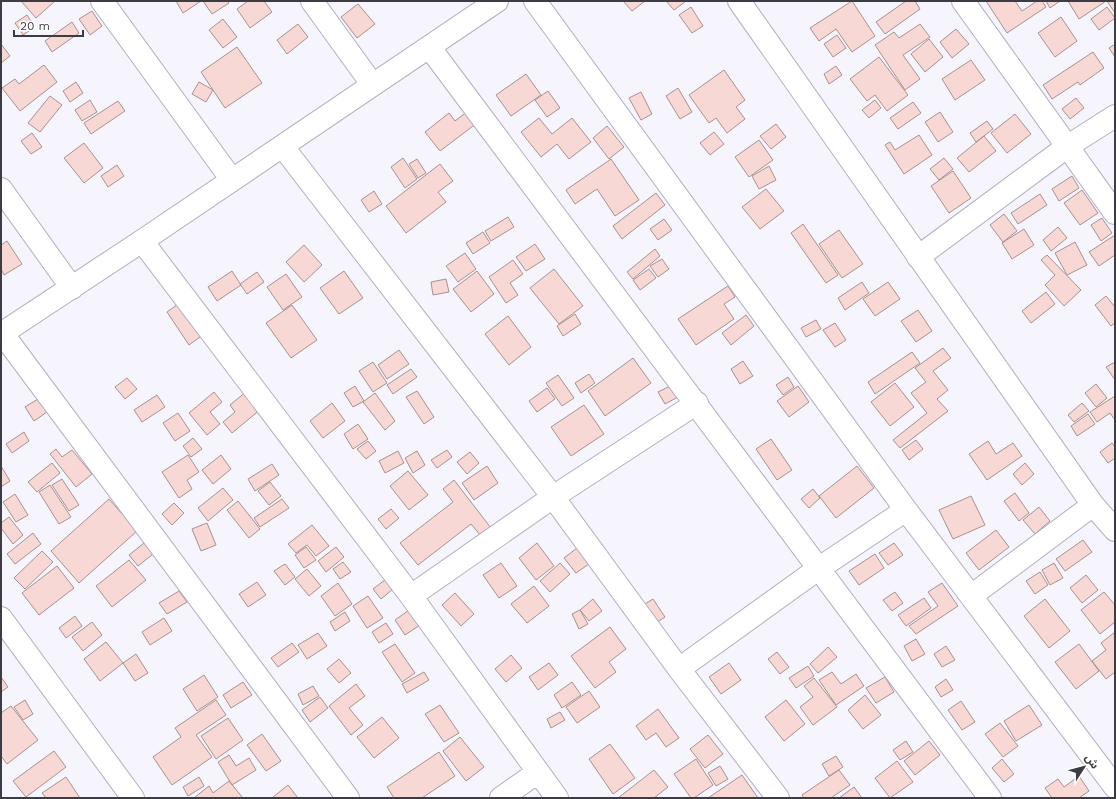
<svg xmlns="http://www.w3.org/2000/svg" width="1116" height="799" font-family="'Work Sans','Noto Sans Arabic',sans-serif">
<style>
.building{fill:#f8d8d4;stroke:#aa918e}
.lines{fill:none;stroke-linecap:round;stroke-linejoin:round}
.street-casing{stroke:#b3aec3;stroke-width:24}
.street{stroke:#fff;stroke-width:22}
</style>
<rect width="100%" height="100%" fill="#f6f4fd"/>
<path class="building" d="M21,1h34l-19,17z
M176,1h25l-18,12z
M203,1h24l2,2 -17,11z
M248,1h16l8,11 -22,16 -13,-19z
M623,1h22l-13,10z
M666,1h20l-12,9z
M852,1l23,35 -23,16 -16,-23 -17,12 -9,-13z
M906,1h9l5,8 -35,25 -9,-12z
M986,1h29l7,10 15,-10h5l4,6 -39,26z
M1046,1h14l-10,7z
M1068,1h38l-27,18z
M1107,1h8v12z
M358,4l17,20 -18,14 -16,-21z
M691,7l12,19 -11,7 -13,-18z
M1107,7l8,11 -16,12 -8,-11z
M92,11l10,15 -12,9 -11,-16z
M27,15l8,12 -12,8 -8,-12z
M1061,17l16,24 -22,16 -17,-24z
M223,19l14,18 -14,11 -14,-18z
M72,22l7,11 -27,19 -7,-11z
M298,24l10,13 -21,17 -10,-14z
M920,24l10,13 -27,18 17,24 -15,11 -30,-45 19,-13 5,6z
M956,29l13,15 -17,14 -12,-16z
M837,35l9,13 -13,9 -9,-13z
M929,39l14,18 -18,15 -14,-18z
M1,44l9,12 -9,7z
M1115,44v13l-6,-9z
M237,47l25,36 -37,25 -24,-36z
M1093,52l11,16 -24,17 -2,-3 -26,17 -9,-14z
M879,57l29,38 -21,16 -12,-16 -8,6 -17,-22z
M971,60l14,20 -30,20 -13,-21z
M44,65l13,17 -37,29 -18,-23 13,-9 4,5z
M836,66l6,9 -13,9 -5,-10z
M724,70l21,30 -9,7 9,12 -18,14 -11,-15 -7,5 -20,-28z
M526,74l15,21 -30,21 -15,-21z
M76,82l7,11 -13,9 -7,-11z
M199,82l14,8 -7,12 -14,-8z
M678,88l14,24 -12,7 -14,-23z
M548,91l12,17 -13,9 -12,-17z
M641,92l11,22 -11,6 -12,-22z
M50,96l12,9 -22,27 -12,-9z
M1076,98l8,10 -14,11 -8,-10z
M90,100l7,12 -15,9 -7,-11z
M875,100l6,8 -12,10 -7,-8z
M118,101l7,10 -34,23 -7,-11z
M913,102l8,11 -23,16 -8,-11z
M468,111l9,12 -37,28 -15,-19 24,-19 6,8z
M940,112l13,20 -15,10 -13,-20z
M1015,114l16,20 -24,19 -16,-20z
M539,118l13,16 20,-16 19,24 -22,17 -12,-15 -16,13 -20,-25z
M987,121l6,8 -17,13 -6,-9z
M776,124l10,13 -15,12 -11,-13z
M607,126l17,21 -15,12 -16,-21z
M714,132l10,12 -14,11 -10,-12z
M32,133l10,14 -11,7 -10,-13z
M919,135l13,20 -28,19 -19,-29 5,-3 5,8z
M984,136l12,15 -27,21 -12,-14z
M759,140l14,20 -24,17 -14,-20z
M84,143l19,25 -19,15 -20,-25z
M403,158l14,21 -12,9 -14,-21z
M944,158l9,11 -14,11 -9,-11z
M417,159l9,14 -8,5 -9,-14z
M611,159l28,41 -24,16 -18,-27 -22,15 -9,-14z
M440,164l13,17 -15,11 8,10 -40,31 -20,-27z
M117,165l7,11 -16,11 -7,-11z
M769,166l7,14 -17,9 -7,-13z
M953,171l18,27 -22,15 -18,-27z
M1072,176l7,12 -20,13 -7,-12z
M766,189l18,22 -24,18 -18,-22z
M1082,190l16,23 -18,12 -16,-22z
M374,191l8,13 -13,8 -8,-12z
M656,193l9,12 -43,34 -9,-13z
M1040,194l7,11 -29,19 -7,-11z
M1004,214l13,17 -14,11 -13,-17z
M508,217l6,10 -23,14 -6,-10z
M1102,218l10,15 -11,8 -10,-16z
M664,219l8,11 -14,10 -8,-11z
M803,224l35,51 -12,8 -35,-50z
M1058,227l9,11 -16,13 -8,-11z
M1024,229l10,16 -22,14 -10,-16z
M839,230l24,34 -21,14 -23,-34z
M483,232l7,11 -17,11 -7,-11z
M1115,235v20l-16,11 -10,-14z
M7,241l15,23 -18,11 -3,-6v-24z
M1075,242l12,23 -20,10 -12,-22z
M535,244l10,15 -19,12 -10,-14z
M304,245l18,20 -18,17 -18,-20z
M655,249l5,7 -27,23 -6,-7z
M465,253l11,16 -18,13 -12,-16z
M1047,255l34,35 -17,16 -19,-21 10,-10 -14,-15z
M662,259l7,10 -11,8 -8,-11z
M513,260l10,14 -13,9 8,12 -12,8 -17,-26z
M554,269l29,37 -24,18 -29,-36z
M649,269l7,9 -16,12 -7,-10z
M232,271l9,14 -24,16 -9,-14z
M344,271l19,27 -24,16 -19,-26z
M477,271l17,23 -23,18 -18,-23z
M257,272l7,10 -17,12 -7,-10z
M286,274l16,23 -19,13 -16,-23z
M446,279l3,13 -16,3 -2,-13z
M862,282l7,11 -24,17 -7,-12z
M888,282l12,17 -25,17 -12,-17z
M728,286l7,11 -11,7 10,15 -38,26 -18,-26z
M1046,292l9,12 -24,19 -9,-12z
M1106,296l9,11v16l-4,3 -16,-21z
M181,302l23,32 -15,11 -22,-33z
M292,305l25,35 -26,18 -25,-35z
M918,310l14,21 -16,11 -15,-21z
M575,314l6,10 -18,12 -6,-10z
M746,315l8,11 -23,19 -9,-12z
M508,316l23,31 -22,18 -24,-31z
M816,320l5,9 -15,8 -5,-9z
M835,323l11,17 -11,7 -12,-17z
M943,348l8,10 -18,13 15,19 -11,9 11,12 -48,37 -7,-8 34,-27 -16,-20 15,-11 -11,-14z
M399,350l10,14 -22,15 -9,-14z
M912,352l8,11 -45,31 -7,-12z
M633,358l18,25 -46,33 -17,-25z
M743,361l10,15 -13,8 -9,-15z
M373,362l14,21 -14,9 -14,-21z
M1115,362v18l-9,-13z
M411,369l6,8 -24,17 -6,-9z
M589,374l6,9 -14,10 -6,-10z
M558,375l16,23 -12,8 -16,-23z
M788,377l6,10 -11,8 -7,-10z
M127,378l10,11 -12,10 -10,-12z
M895,383l19,24 -24,19 -19,-24z
M1096,384l11,14 -11,9 -11,-14z
M672,385l6,12 -13,7 -7,-12z
M355,386l9,15 -11,6 -9,-14z
M798,386l11,16 -20,15 -12,-16z
M547,388l8,11 -18,13 -8,-11z
M247,391l14,18 -29,24 -9,-11 12,-10 -5,-7z
M417,391l17,26 -10,7 -18,-27z
M214,392l8,10 -12,10 10,12 -13,11 -18,-22z
M375,393l20,28 -10,9 -22,-28z
M157,395l8,12 -23,15 -8,-12z
M1115,396v24l-5,-7 -13,9 -7,-10z
M38,399l9,13 -13,9 -9,-14z
M332,403l13,18 -22,17 -13,-17z
M1082,403l7,8 -15,11 -6,-7z
M584,405l20,29 -33,22 -20,-29z
M178,413l12,18 -15,10 -12,-18z
M1088,414l7,10 -18,12 -6,-10z
M358,424l10,15 -15,10 -9,-15z
M24,432l5,9 -17,12 -6,-9z
M193,438l9,11 -11,8 -8,-11z
M771,439l21,31 -15,10 -21,-31z
M916,440l7,9 -14,11 -7,-10z
M368,441l8,10 -10,8 -9,-10z
M988,441l8,13 17,-11 9,13 -35,24 -18,-26z
M1112,443l3,4v11l-7,5 -8,-11z
M56,449l6,8 10,-7 20,24 -16,13 -26,-33z
M447,450l5,7 -15,11 -6,-8z
M398,451l6,12 -19,10 -6,-12z
M417,451l8,14 -12,8 -8,-15z
M470,452l9,11 -12,11 -10,-12z
M188,455l11,17 -12,8 5,9 -13,9 -17,-26z
M221,455l10,14 -18,15 -11,-14z
M52,463l8,10 -23,19 -9,-10z
M1025,463l9,11 -12,11 -9,-11z
M272,464l7,11 -24,16 -7,-12z
M1,466l9,15 -9,6z
M487,466l11,17 -24,17 -12,-17z
M857,466l17,22 -38,30 -17,-22z
M408,471l20,24 -19,15 -19,-24z
M62,479l17,26 -10,6 -17,-26z
M454,480l37,48 -10,8 -10,-12 -53,41 -18,-22 53,-41 -10,-13z
M270,482l11,14 -12,9 -11,-14z
M50,485l21,32 -12,7 -20,-32z
M223,488l10,12 -25,21 -10,-13z
M813,489l7,9 -11,10 -8,-9z
M1015,493l14,20 -10,8 -15,-20z
M15,494l13,21 -12,7 -13,-20z
M971,496l14,29 -32,14 -14,-29z
M109,499l28,32 -58,52 -28,-32z
M282,499l7,9 -29,19 -6,-9z
M238,501l22,28 -11,9 -22,-28z
M174,503l10,10 -12,12 -10,-11z
M1039,507l11,14 -15,13 -12,-14z
M391,509l8,9 -13,11 -8,-10z
M9,517l14,18 -10,9 -12,-16v-5z
M207,523l9,22 -15,6 -9,-22z
M312,525l17,21 -13,10 -9,-11 -11,8 -8,-9z
M996,530l13,17 -30,23 -13,-17z
M33,533l8,11 -26,20 -8,-10z
M1083,540l9,12 -27,19 -9,-12z
M144,543l9,11 -15,12 -9,-11z
M537,543l17,23 -18,14 -17,-22z
M894,543l9,12 -15,10 -9,-12z
M306,547l10,13 -12,8 -9,-13z
M336,547l8,10 -18,15 -8,-11z
M577,548l12,16 -13,9 -12,-15z
M42,551l11,11 -28,27 -11,-11z
M875,554l9,14 -25,17 -10,-14z
M129,560l17,20 -34,27 -16,-21z
M343,562l8,10 -11,7 -7,-10z
M501,563l16,23 -18,12 -16,-23z
M560,563l10,11 -20,18 -10,-11z
M1054,563l9,15 -13,7 -8,-15z
M285,564l10,13 -10,8 -11,-14z
M57,566l17,22 -35,27 -17,-22z
M307,569l14,17 -12,10 -14,-17z
M1040,572l8,13 -13,9 -9,-13z
M1086,575l12,15 -16,13 -12,-15z
M385,580l8,9 -12,10 -8,-10z
M257,582l9,13 -18,12 -9,-13z
M338,583l14,21 -17,12 -14,-20z
M942,583l16,23 -42,28 -7,-8 29,-20 -10,-14z
M534,586l15,20 -22,17 -16,-19z
M179,591l8,11 -20,12 -8,-11z
M895,592l8,11 -11,8 -9,-11z
M1104,592l11,13v17l-15,12 -19,-24z
M455,593l19,21 -13,12 -19,-21z
M368,596l15,22 -16,10 -14,-22z
M924,598l7,10 -25,18 -8,-11z
M593,599l9,12 -13,10 -9,-11z
M653,599l12,18 -18,12 -12,-19z
M1045,599l25,32 -21,17 -25,-32z
M415,606l11,15 -21,14 -10,-15z
M580,610l8,14 -9,5 -7,-15z
M345,612l5,9 -15,10 -5,-9z
M75,616l7,10 -16,12 -7,-10z
M164,618l8,13 -22,14 -8,-13z
M92,622l10,13 -19,16 -11,-14z
M386,623l7,11 -14,9 -7,-11z
M610,627l16,22 -17,13 7,10 -21,16 -24,-32z
M1115,632v40l-9,7 -14,-18 14,-11 -5,-7z
M318,633l9,13 -20,13 -9,-14z
M916,639l9,15 -13,7 -8,-15z
M106,642l17,21 -23,18 -16,-22z
M292,643l7,9 -21,15 -7,-9z
M395,644l20,29 -13,9 -20,-30z
M1079,644l20,27 -23,18 -21,-27z
M946,646l9,14 -13,7 -8,-13z
M828,647l9,10 -19,16 -8,-9z
M777,652l12,15 -9,7 -12,-15z
M136,654l12,19 -13,8 -12,-18z
M511,655l11,13 -16,14 -11,-13z
M339,659l12,14 -12,10 -12,-14z
M549,663l9,12 -20,15 -9,-13z
M729,663l12,17 -20,14 -12,-17z
M808,666l6,10 -18,12 -7,-10z
M424,672l5,8 -22,13 -5,-9z
M832,672l9,12 15,-10 8,12 -28,19 -17,-25z
M204,675l14,22 -21,14 -14,-22z
M1,677l7,10 -7,5z
M885,677l9,15 -18,11 -10,-15z
M814,678l23,29 -24,18 -13,-18 13,-10 -9,-11z
M946,679l7,11 -12,7 -6,-10z
M243,682l9,13 -21,13 -8,-13z
M572,682l9,13 -19,13 -8,-13z
M356,684l9,12 -16,12 14,17 -12,10 -22,-29z
M313,686l6,10 -16,9 -5,-11z
M589,691l11,16 -23,16 -11,-16z
M865,695l16,20 -18,14 -15,-19z
M320,697l8,11 -18,14 -8,-12z
M25,700l8,14 -10,6 -9,-13z
M216,700l10,15 -30,20 16,22 -40,28 -19,-28 28,-20 -6,-9z
M786,700l19,24 -21,17 -19,-24z
M961,701l14,21 -13,8 -14,-20z
M440,705l19,28 -15,9 -19,-28z
M1029,705l13,20 -26,16 -12,-20z
M11,706l27,34 -31,24 -6,-8v-43z
M658,709l21,29 -13,9 -10,-14 -10,7 -10,-14z
M560,712l5,8 -14,8 -4,-9z
M382,717l17,21 -25,20 -17,-21z
M228,718l15,22 -27,19 -15,-23z
M1000,723l18,23 -15,11 -18,-23z
M262,734l19,27 -15,10 -19,-26z
M708,735l15,19 -18,14 -15,-19z
M460,737l24,30 -18,14 -23,-30z
M906,741l7,11 -13,8 -7,-10z
M929,741l11,14 -25,20 -11,-14z
M610,744l25,34 -22,16 -24,-35z
M54,751l12,16 -40,30 -13,-16z
M439,752l16,24 -33,22h-28l-7,-11z
M229,755l7,11 13,-8 7,12 -24,15 -14,-23z
M836,756l7,11 -14,9 -7,-12z
M696,759l17,26 -19,13h-3l-17,-24z
M1002,759l12,15 -10,8 -12,-14z
M897,761l16,21 -23,16 -15,-20z
M720,766l8,13 -12,7 -8,-13z
M654,770l14,17 -14,11h-36z
M839,770l11,15 -19,13h-27l-2,-3z
M742,775l16,23h-50z
M1079,776l10,15 -10,7h-27l-7,-10 13,-9 6,8z
M66,777l14,21h-34l-4,-5z
M199,777l5,9 -16,10 -5,-9z
M229,781l14,17h-49l15,-12 4,7z
M288,785l10,13h-26z
M854,787l8,11h-23z"/>
<g class="lines">
<g class="street-casing">
<path id="street" d="M102,1l130,179
M312,1l60,83
M535,1l371,509 209,277
M739,1l354,504 22,25
M963,1l152,212
M430,48c187,249 372,500 560,750
M283,147l270,350 126,172 99,129
M1,189l71,99
M142,241l269,355 146,202
M918,257l150,-111 47,-30
M2,333l346,465
M1,334l141,-93 355,-240
M411,596l142,-99 144,-94
M971,596l122,-91
M1,618l132,180
M679,669l139,-100 88,-59
M501,798l37,-26"/>
</g>
<use href="#street" class="street"/>
</g>
<rect width="1116" height="799" fill="none" stroke="#3d3b44" stroke-width="4"/>
<g transform="translate(1084 767) rotate(54)" stroke="#ffffff" stroke-width="3" paint-order="stroke">
<path d="M0-3L7 15L0 10L-7 15Z" fill="#3d3b44"/>
<text y="-6" font-size="11" font-weight="bold" text-anchor="middle" fill="#3d3b44">ش</text>
</g>
<path d="M14 30v6h69v-6" fill="none" stroke="#3d3b44" stroke-width="2"/>
<text x="20" y="30" font-size="12" fill="#3d3b44" stroke="#ffffff" stroke-width="3" paint-order="stroke">20 m</text>
</svg>
